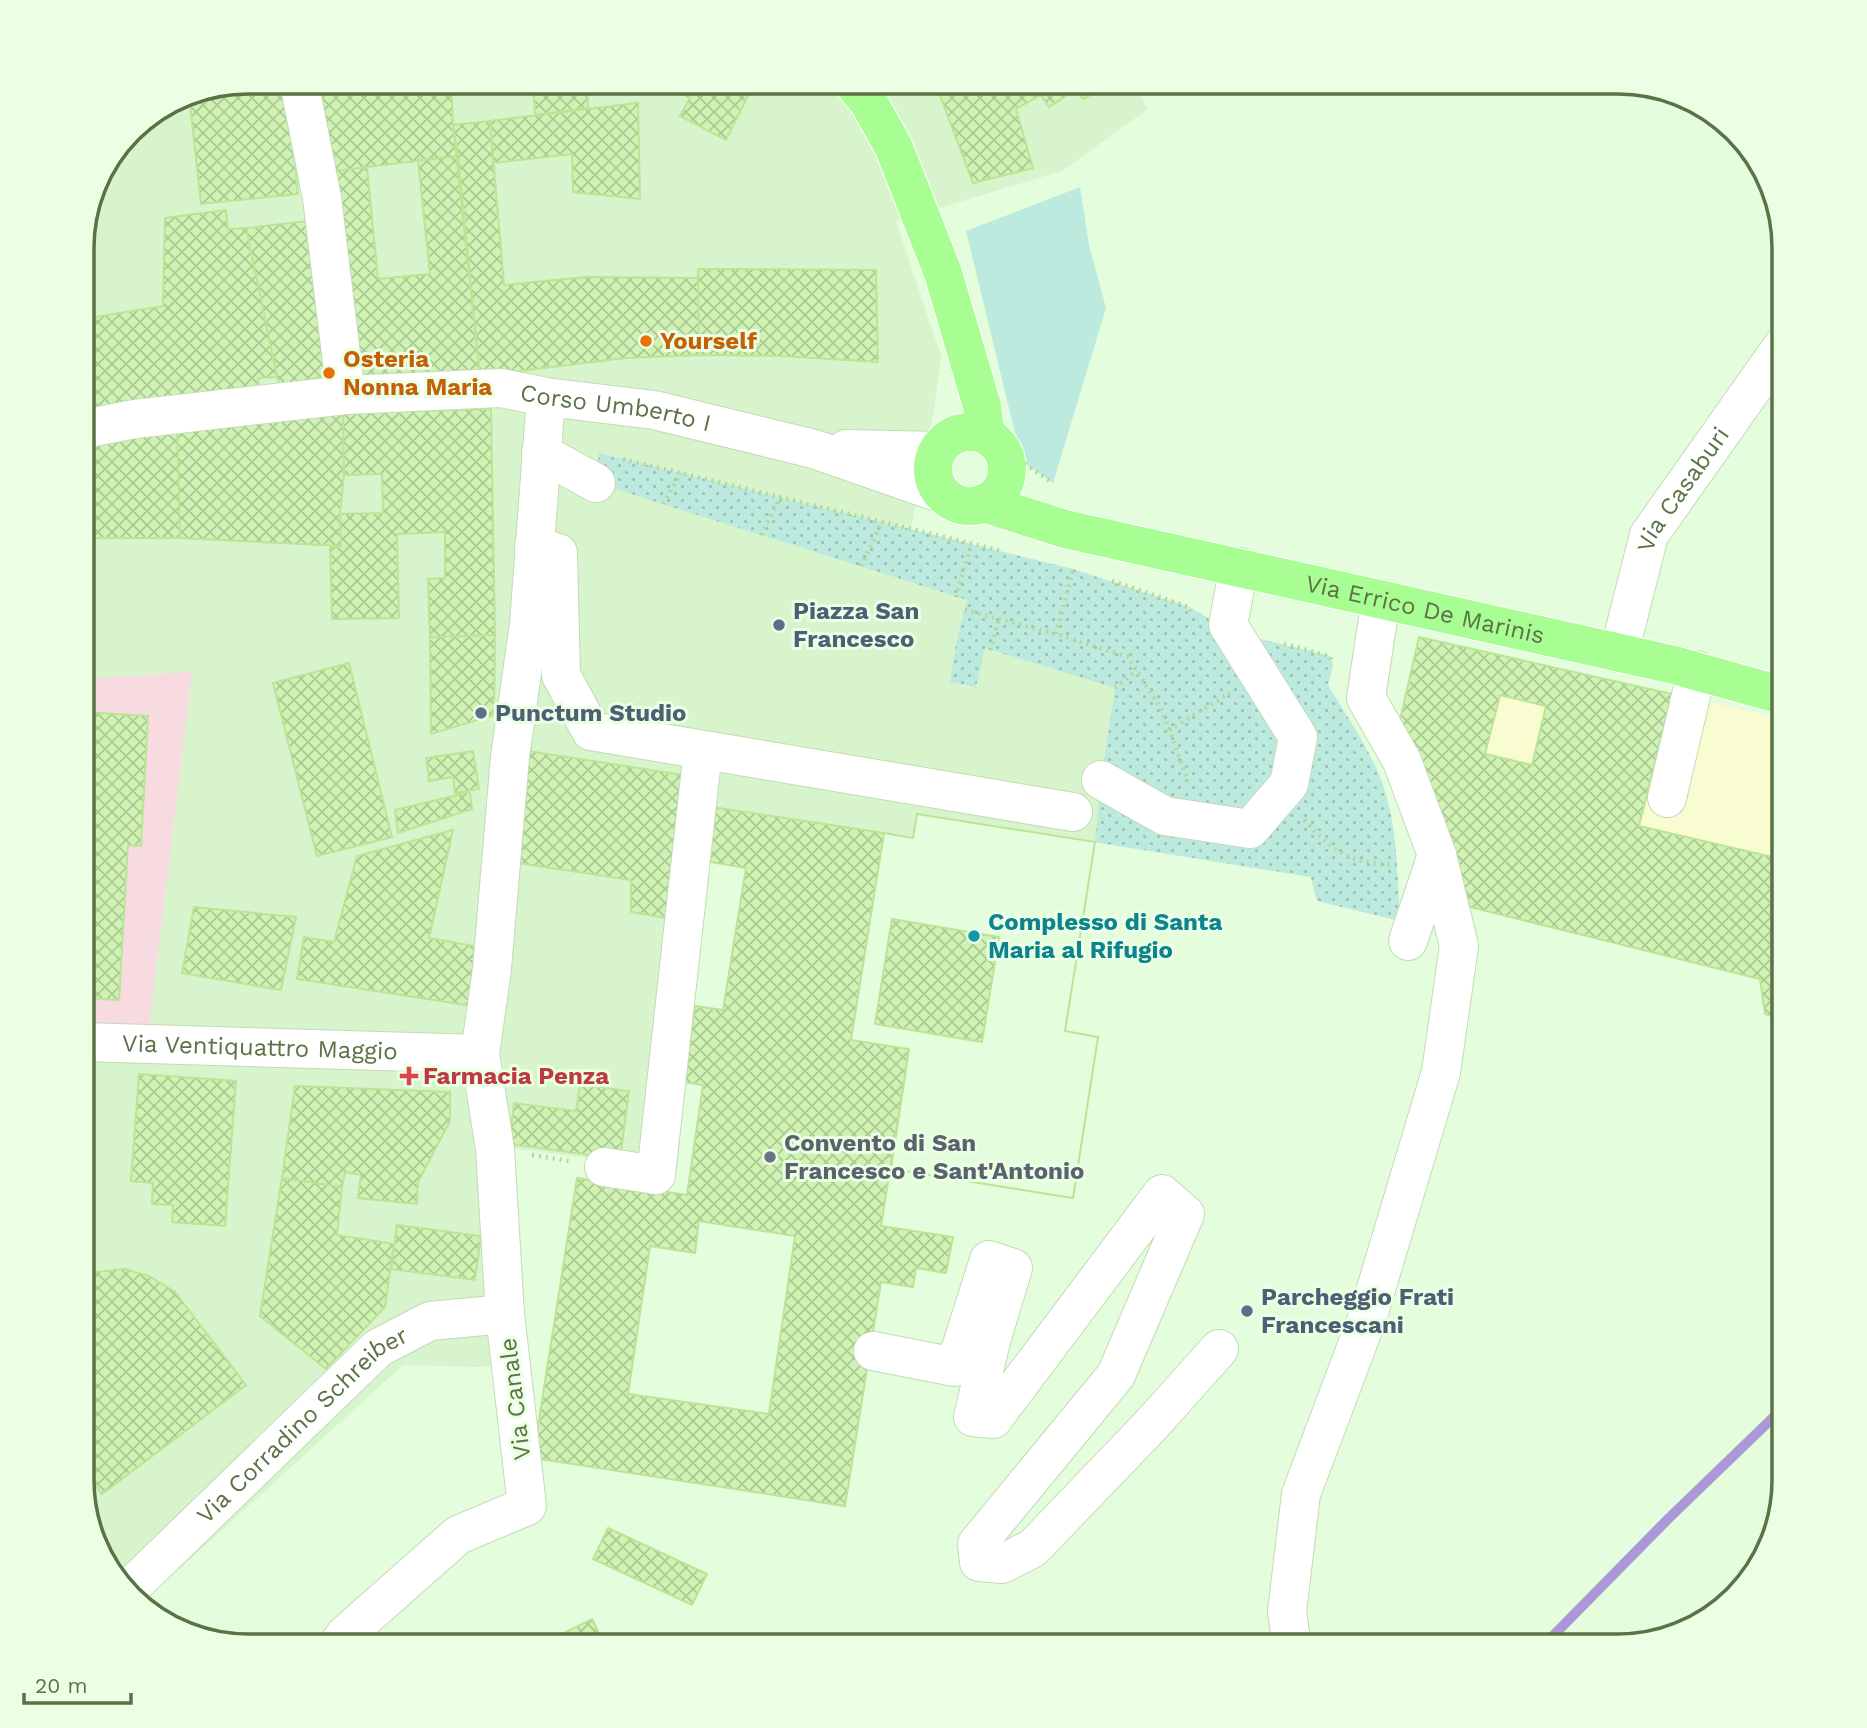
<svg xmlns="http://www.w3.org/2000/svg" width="1867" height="1728" font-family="'Work Sans',sans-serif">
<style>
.residential{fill:#d8f4cc}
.education{fill:#f8dae1}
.medical{fill:#f9fbd0}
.park{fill:#bceadf}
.garden{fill:url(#garden-dots)}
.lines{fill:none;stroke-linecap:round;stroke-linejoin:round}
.stream{stroke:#ac98d8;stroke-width:10}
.building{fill:url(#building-cross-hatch);stroke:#b9e694;stroke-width:2;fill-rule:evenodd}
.minor-casing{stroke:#c3dbb5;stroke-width:40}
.major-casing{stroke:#fff;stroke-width:40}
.path{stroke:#b4d798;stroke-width:4.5;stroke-dasharray:2 5;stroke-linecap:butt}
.minor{stroke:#fff;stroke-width:38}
.major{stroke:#a9fe93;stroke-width:38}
.food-dot{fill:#e8710a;stroke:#eaffe4;stroke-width:2.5}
.service-dot{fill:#5c6f8a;stroke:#eaffe4;stroke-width:2.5}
.culture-dot{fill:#0f9aa8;stroke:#eaffe4;stroke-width:2.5}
.health-dot{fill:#e0444e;stroke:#eaffe4;stroke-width:2.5}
.worship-dot{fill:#6b7280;stroke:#eaffe4;stroke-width:2.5}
.labels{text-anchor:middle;stroke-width:6;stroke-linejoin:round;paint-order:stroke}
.food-label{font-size:24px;font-weight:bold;fill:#c56008;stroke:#eaffe4;text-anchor:start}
.street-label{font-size:24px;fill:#5b7246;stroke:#eaffe4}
.service-label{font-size:24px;font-weight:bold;fill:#4e5e75;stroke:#eaffe4;text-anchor:start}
.culture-label{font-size:24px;font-weight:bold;fill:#0d838f;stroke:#eaffe4;text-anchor:start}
.health-label{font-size:24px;font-weight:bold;fill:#be3a42;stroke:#eaffe4;text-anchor:start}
.worship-label{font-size:24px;font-weight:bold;fill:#5b616d;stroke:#eaffe4;text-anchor:start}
.rim{fill:none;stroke:#5b7246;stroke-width:3.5}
</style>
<defs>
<pattern id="garden-dots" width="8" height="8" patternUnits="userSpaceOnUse" patternTransform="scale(1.75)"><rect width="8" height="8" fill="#bceadf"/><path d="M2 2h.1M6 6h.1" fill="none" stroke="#9cc2b7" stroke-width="1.8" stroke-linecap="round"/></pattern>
<pattern id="building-cross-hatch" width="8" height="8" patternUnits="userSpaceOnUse" patternTransform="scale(1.75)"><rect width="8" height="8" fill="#d0f3b4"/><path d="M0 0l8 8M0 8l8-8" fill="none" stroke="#acc994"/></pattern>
</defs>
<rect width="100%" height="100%" fill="#e4fddd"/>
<path class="residential" d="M248,82h884l16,27 -86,62 -166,50 45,135 -7,55 -23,118 162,40 116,38 43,25 98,24 3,9 -5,20 50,87 13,42 5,36 4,71 -83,-20 -7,-24 -393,-63 -4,24 -222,-34 -44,362 -136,-18 15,215 -48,4 -75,-2 -262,239 -10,-7 -36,-53 -12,-54v-1253l16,-62 40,-51 46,-29z"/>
<path class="education" d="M192,672l-43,356 -66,-5v-344z"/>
<path class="medical" d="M1419,637l366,82v301l-20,-6 -6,-35 -293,-73 -69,-173z"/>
<path class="park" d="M1080,187l9,58 17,63 -53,175 -31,-21 -56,-231z"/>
<path class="garden" d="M599,453l474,116 116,38 43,25 98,24 3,9 -5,20c17,28 36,56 49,85 21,46 20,101 23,151l-83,-20 -6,-24 -216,-35 6,-62 14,-92 -130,-40 -9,39 -26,-5 7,-43 10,-39 -371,-117z"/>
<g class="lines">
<path class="stream" d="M1543,1646l125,-127 117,-113"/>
</g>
<path class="building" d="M248,82h38l12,112 -97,10 -12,-110z
M349,82h46l-45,6z
M395,82h56l2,43 5,31 -132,16 -10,-81z
M533,82h54l1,26 -53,7z
M660,82h95l-29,58 -46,-24 10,-18z
M935,82h180l-32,17 -8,-9 -26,17 -8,-12 -25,14 17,59 -60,15z
M638,103l2,96 -67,-7 -1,-38 -79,9 -3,-42z
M490,121l14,164 83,-8 111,1 1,77 -74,3 -145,18 -27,-251z
M458,156l22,220 -132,14 -22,-218 41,-5 11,112 52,-5 -12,-114z
M226,210l2,19 18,-1 31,149 -18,1 -3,13 -173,23v-95l80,-13 2,-88z
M318,220l20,154 -59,11 -33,-157z
M698,269l178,1 2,92 -96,-6 -83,-1z
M491,409l4,226 -65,2 -2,-58 17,-1v-46l-48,2 2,84 -67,1 -2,-72 11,-1 -1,-32 43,-1 -1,-39 -38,1 -1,-62z
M343,413l1,62 -4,39 1,32 -161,-8 -3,-114z
M177,424l3,114h-97v-99z
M495,635l-1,80 -63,19 -1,-97z
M1419,637l253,57 -33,132 146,34v160l-20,-6 -5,-35 -294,-73 -69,-173zM1500,695l46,11 -14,59 -47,-11z
M349,663l43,174 -75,19 -44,-173z
M83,712l65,4 -7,130 -13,-1 -9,155 -36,-2z
M515,749l175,27 -18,143 -41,-7v-32l-114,-17z
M473,751l6,38 -24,4 -2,-16 -24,4 -3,-23z
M470,792l2,17 -74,24 -3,-23z
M712,807l172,26 -33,207 58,9 -28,177 72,11 -7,36 -30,-5 -3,19 -32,-5 -36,224 -312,-48 44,-280 110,17 16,-110 -20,-3 12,-76 28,4 23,-142 -42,-7zM699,1221l96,15 -26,178 -141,-20 22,-148 45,7z
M917,814l178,28 -30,189 33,6 -25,161 -182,-29 18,-120 -58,-9 33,-207 29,5zM892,919l107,18 -17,105 -107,-18z
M917,814l178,28 -30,189 33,6 -25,161 -182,-29 18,-120 -58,-9 33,-207 29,5z
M453,830l-24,108 51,9 -7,59 -176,-27 7,-42 30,5 23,-86z
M194,907l102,10 -15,73 -99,-17z
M139,1074l97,7 -11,145 -53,-4 1,-17 -21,-1 1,-21 -22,-2z
M83,1076l8,1 -4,86h-4z
M580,1085l49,6 -9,68 -111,-15 5,-41 62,8z
M295,1086l155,6v29l-32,61 -1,22 -59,-6 3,-23 -16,-3 -3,15 -60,-9z
M282,1178l60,9 -5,48 57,9 -9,63 -59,62 -66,-53z
M397,1225l84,11 -6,44 -84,-11z
M125,1269l24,7 26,16 71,93 -144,109 -19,-26v-192l12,-4z
M608,1528l99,46 -15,31 -99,-46z
M592,1619l13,27h-52l-3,-6z"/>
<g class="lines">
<g class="minor-casing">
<g id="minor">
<path d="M299,82l23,116 24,197"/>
<path id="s1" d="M83,429l52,-10 211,-24 155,-7 45,9 108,13 160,39 129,45"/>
<path d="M846,449l92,2"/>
<path d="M541,453l55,30"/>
<path d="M534,546l24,7 3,122 30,56 482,81"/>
<path id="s2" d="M1619,653l30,-118 135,-191"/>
<path d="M1101,780l64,36 85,13 39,-45 9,-47 -70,-112 11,-58"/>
<path d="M1667,798l30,-128"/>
<path d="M1408,941l29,-86"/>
<path id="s3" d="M83,1042l397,12"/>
<path d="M604,1167l52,8 47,-425"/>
<path d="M873,1351l82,16 34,-107 24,8 -22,73 -18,76 20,2 169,-225 23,20 -69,161 -139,169 2,18 23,2 31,-16 118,-123 68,-76"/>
<path id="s4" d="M127,1591l251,-243 52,-27 75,-7"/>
<path d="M337,1646l8,-11 113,-100 69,-29 -22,-192 -10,-165 -15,-95 12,-85 18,-212 19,-133 17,-227"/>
<path d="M1292,1646l-5,-34 14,-118 66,-175 74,-247 18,-126 -22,-91 -35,-94 -36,-63 15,-99"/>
</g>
</g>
<g class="major-casing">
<g id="major">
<path d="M852,82l17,21 25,45 49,125 39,133 4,29"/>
<circle cx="970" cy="469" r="37"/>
<path id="s5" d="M983,503l82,26 609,136 111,31"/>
</g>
</g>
<path class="path" d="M1020,451l2,11 31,21
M623,459l379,92
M663,504l18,-31
M761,535l20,-38
M861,566l21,-44
M1112,581l77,26 2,4
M956,597l15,-53
M965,610l91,24 72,23 35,55 25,69
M1056,634l17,-64
M1284,644l46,12 2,7
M990,650l9,-32
M1115,688l22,-18
M1169,730l61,-37
M1304,820c33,34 44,43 92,45
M532,1155l37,6"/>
<use href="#minor" class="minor"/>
<use href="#major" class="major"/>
</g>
<g class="food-dot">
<circle cx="646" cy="341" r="7"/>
<circle cx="329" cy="373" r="7"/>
</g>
<g class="service-dot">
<circle cx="779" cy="625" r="7"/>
<circle cx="481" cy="713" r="7"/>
<circle cx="1247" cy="1311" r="7"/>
</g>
<circle class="culture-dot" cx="974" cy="936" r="7"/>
<path class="health-dot" d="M405.5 1065.5h7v7h7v7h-7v7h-7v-7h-7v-7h7z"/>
<circle class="worship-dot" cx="770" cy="1157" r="7"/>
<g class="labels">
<g class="food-label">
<text x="660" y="349">Yourself</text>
<text x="343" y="367">Osteria<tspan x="343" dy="28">Nonna Maria</tspan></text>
</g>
<g class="street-label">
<text dy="8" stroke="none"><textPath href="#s1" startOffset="537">Corso Umberto I</textPath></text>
<text dy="8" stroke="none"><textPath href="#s2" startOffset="178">Via Casaburi</textPath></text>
<text dy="8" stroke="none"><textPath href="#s5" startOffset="455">Via Errico De Marinis</textPath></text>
<text dy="8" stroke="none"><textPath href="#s3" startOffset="177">Via Ventiquattro Maggio</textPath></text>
<text transform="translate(515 1399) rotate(-97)" y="8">Via Canale</text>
<text dy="8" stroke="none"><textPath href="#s4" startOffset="242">Via Corradino Schreiber</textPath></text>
</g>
<g class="service-label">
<text x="793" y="619">Piazza San<tspan x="793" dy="28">Francesco</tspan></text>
<text x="495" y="721">Punctum Studio</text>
<text x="1261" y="1305">Parcheggio Frati<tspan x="1261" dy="28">Francescani</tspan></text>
</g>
<g class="culture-label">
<text x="988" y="930">Complesso di Santa<tspan x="988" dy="28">Maria al Rifugio</tspan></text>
</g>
<g class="health-label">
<text x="423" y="1084">Farmacia Penza</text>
</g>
<g class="worship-label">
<text x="784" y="1151">Convento di San<tspan x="784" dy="28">Francesco e Sant'Antonio</tspan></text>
</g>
</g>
<path d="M0 0H1867V1728H0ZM248 94H1618A154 154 0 0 1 1772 248V1480A154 154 0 0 1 1618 1634H248A154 154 0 0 1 94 1480V248A154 154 0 0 1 248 94Z" fill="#eaffe4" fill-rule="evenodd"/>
<path class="rim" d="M248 94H1618A154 154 0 0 1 1772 248V1480A154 154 0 0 1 1618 1634H248A154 154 0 0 1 94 1480V248A154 154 0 0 1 248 94Z"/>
<path d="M24 1693v10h107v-10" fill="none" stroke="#5b7246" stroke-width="3.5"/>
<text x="35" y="1693" font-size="21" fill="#5b7246" stroke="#eaffe4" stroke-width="5" paint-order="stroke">20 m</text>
</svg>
